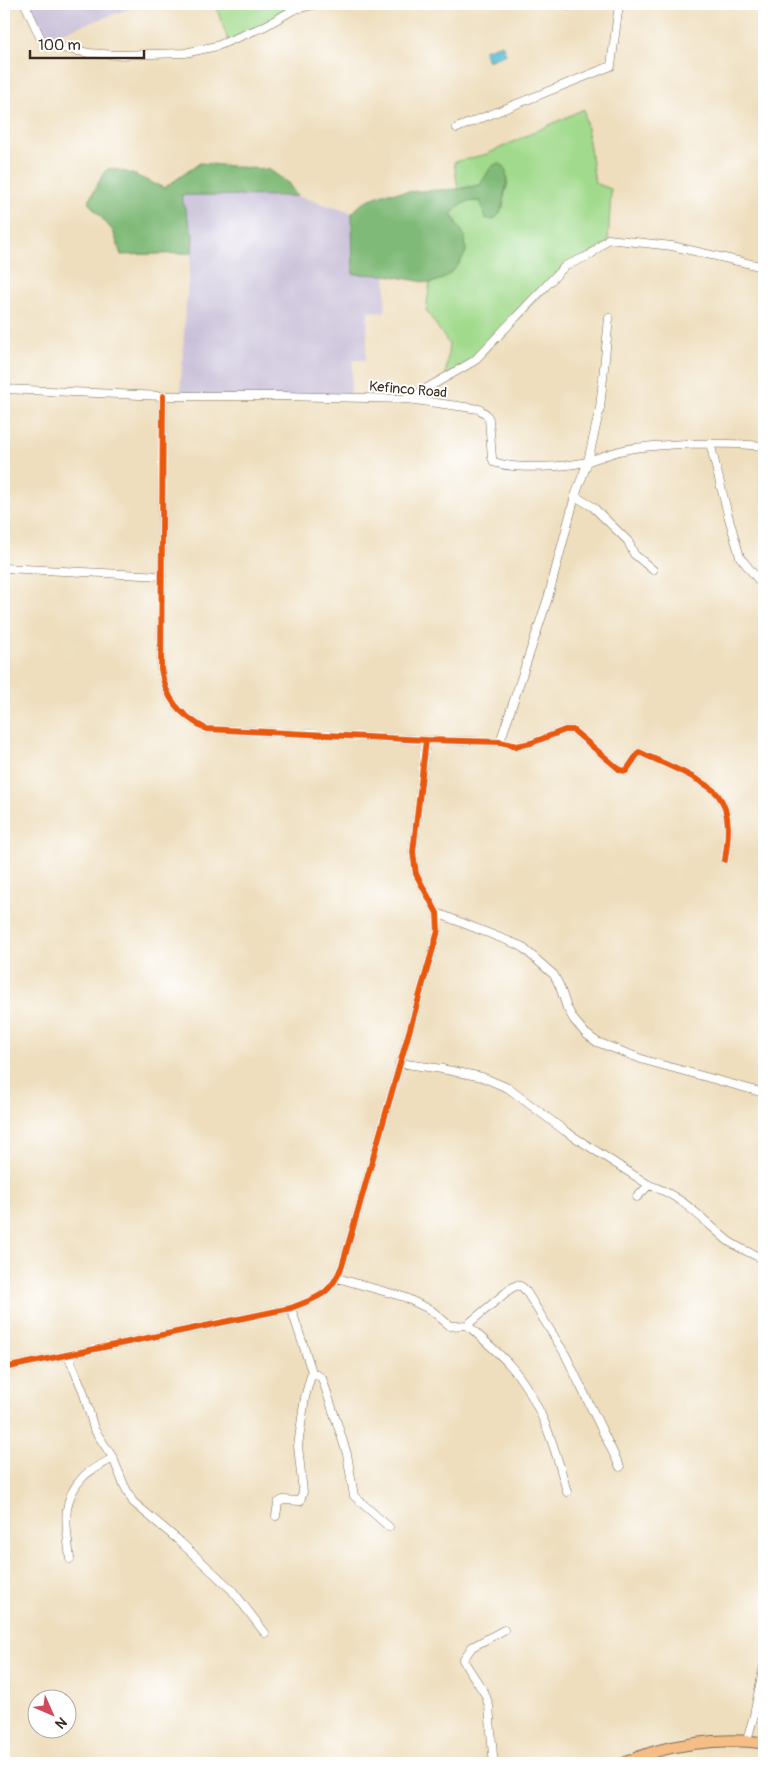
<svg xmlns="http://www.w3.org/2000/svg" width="768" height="1767" font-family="Pangolin,sans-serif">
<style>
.industrial{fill:#c8bfd8}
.green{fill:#a1da8c;stroke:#6e8255}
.forest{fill:#80ba78;stroke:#5e724b}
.water{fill:#56bdd3;stroke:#487478}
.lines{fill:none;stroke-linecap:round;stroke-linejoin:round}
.minor-casing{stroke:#7a6956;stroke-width:9}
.primary-casing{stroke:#7a6956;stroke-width:13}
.minor{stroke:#fff;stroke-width:8}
.primary{stroke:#f6be87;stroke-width:11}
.cycleway-casing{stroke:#fff;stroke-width:9}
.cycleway{stroke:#e8590c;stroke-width:6}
.labels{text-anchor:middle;stroke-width:4;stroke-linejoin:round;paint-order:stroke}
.street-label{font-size:14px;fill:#3b2a1e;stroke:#fff}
</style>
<rect width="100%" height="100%" fill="#fff"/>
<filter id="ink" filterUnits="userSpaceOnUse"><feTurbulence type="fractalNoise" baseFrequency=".02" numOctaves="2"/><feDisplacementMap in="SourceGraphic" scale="10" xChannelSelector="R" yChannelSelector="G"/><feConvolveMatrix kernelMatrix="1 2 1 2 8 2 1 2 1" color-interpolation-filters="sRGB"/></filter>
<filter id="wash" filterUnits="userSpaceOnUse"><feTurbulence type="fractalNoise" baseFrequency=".0096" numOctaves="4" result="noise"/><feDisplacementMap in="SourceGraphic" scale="20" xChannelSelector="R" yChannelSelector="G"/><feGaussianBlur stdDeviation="1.12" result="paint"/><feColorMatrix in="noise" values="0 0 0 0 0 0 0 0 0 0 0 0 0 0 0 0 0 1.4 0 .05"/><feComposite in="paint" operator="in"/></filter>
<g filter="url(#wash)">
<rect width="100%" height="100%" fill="#eedebd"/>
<path class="industrial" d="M27,4h116l-99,35z
M181,195l116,1 55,17 1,61 33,1 -1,37 -17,-1 -2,49h-13l-3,38 -170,-2 6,-93 7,-67z"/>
<path class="green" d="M215,4h105l-14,2 -77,36z
M584,109l11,74 16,6 -3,54 -42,25 -90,94 -31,20 4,-38 -23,-34 4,-27 13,-4 14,-58 -6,-7c7,-11 16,-13 29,-13l5,17 18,-10 1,-11 4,-15 -22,-6 -6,9 -22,4 -4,-27 33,-8z"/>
<path class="forest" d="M200,163l70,7 18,13 9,13 -116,-1 12,41 -1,17 -71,2 -8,-24 -25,-29 17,-31 5,-3 20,5 34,15z
M498,163l7,4c3,12 2,16 -1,28 -2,11 -1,18 -11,25l-8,-2 -5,-17c-13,0 -22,2 -29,14l14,21 1,16 -9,15 -14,12 -13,4 -44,-8 -33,-1 -1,-61 13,-12 21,-8 72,-4 22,-4 11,-18z"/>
<path class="water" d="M502,44l4,10 -18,7 -4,-11z"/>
</g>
<g filter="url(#ink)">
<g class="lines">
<g class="minor-casing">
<path id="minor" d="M25,4l15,33 8,8 41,8 28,2 68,-2 32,-7 48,-20 30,-17 22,-5
M568,4l1,2 4,-2
M457,128l154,-62 8,-62
M4,389l159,7h118l127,3 71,10 7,5 3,5 3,39 2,4c20,8 75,5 95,-1 15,-5 29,-11 45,-13 43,-5 87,-6 130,-2
M163,396l-2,273c5,31 18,45 45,60l220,11 74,2 17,4 14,-3 34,-13h8l47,40 6,1 13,-19c19,9 67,28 79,43 14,18 10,45 7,65
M408,399l66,-38 91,-95 25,-11 18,-16 64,7 92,21
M710,443l18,72 12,42 24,30
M575,496l18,11 35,34 6,13 19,16
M4,568l158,8
M500,742l48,-144 27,-102 13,-35 12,-53 9,-90
M437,913l84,33 33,29 6,12 7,21 7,12 12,14 11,8 47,18 120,33
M399,1063l43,6 40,8 26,11 57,43 84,54c32,10 53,34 78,55 10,8 25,13 37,20
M637,1197l12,-12
M337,1278l67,19 27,13 19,16 17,-1 4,3c12,12 26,23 37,35 32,35 47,84 59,129
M467,1325l43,-36 7,-4 5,2 4,4 39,63 55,113
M68,1355l15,36 11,38 19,29c-10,6 -23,11 -30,19 -24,25 -16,51 -13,82
M4,1368l287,-60c27,-11 39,-12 51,-42l96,-335 -1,-18 -21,-39 -3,-22 13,-112
M312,1372l10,6 16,48 9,28 7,42 35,31
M113,1458l11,27 9,17 44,37 55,51 33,43
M276,1516l2,-13 5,-3 17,1 3,-9 -5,-46 7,-49 7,-25 -21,-64
M747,1740l7,-25 10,-50
M495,1763l-2,-7 -4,-50 -4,-12 -22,-34 9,-13 32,-17"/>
</g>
<g class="primary-casing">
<path id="primary" d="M625,1763c39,-19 96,-26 139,-20"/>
</g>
<use href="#minor" class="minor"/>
<use href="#primary" class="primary"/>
<g class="cycleway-casing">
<path id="cycleway" d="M163,396l-2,273c5,31 18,45 45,60l220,11 74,2 17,4 14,-3 34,-13h8l47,40 6,1 13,-19c19,9 67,28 79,43 14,18 10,45 7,65
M4,1368l287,-60c27,-11 39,-12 51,-42l96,-335 -1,-18 -21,-39 -3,-22 13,-112"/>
</g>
<use href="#cycleway" class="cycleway"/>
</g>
</g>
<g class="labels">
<g class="street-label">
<text transform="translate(408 389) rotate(5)" y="5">Kefinco Road</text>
</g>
</g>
<rect width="768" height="1767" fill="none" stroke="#fff" stroke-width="20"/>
<g transform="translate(52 1714) rotate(135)"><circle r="24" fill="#ffffff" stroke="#b1aaa5"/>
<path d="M0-4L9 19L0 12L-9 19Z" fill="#d1495b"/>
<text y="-8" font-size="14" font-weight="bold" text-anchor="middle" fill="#3b2a1e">N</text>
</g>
<path d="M30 50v8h114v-8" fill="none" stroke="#3b2a1e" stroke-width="2.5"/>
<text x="38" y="50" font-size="15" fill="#3b2a1e" stroke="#ffffff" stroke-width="4" paint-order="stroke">100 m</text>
</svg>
